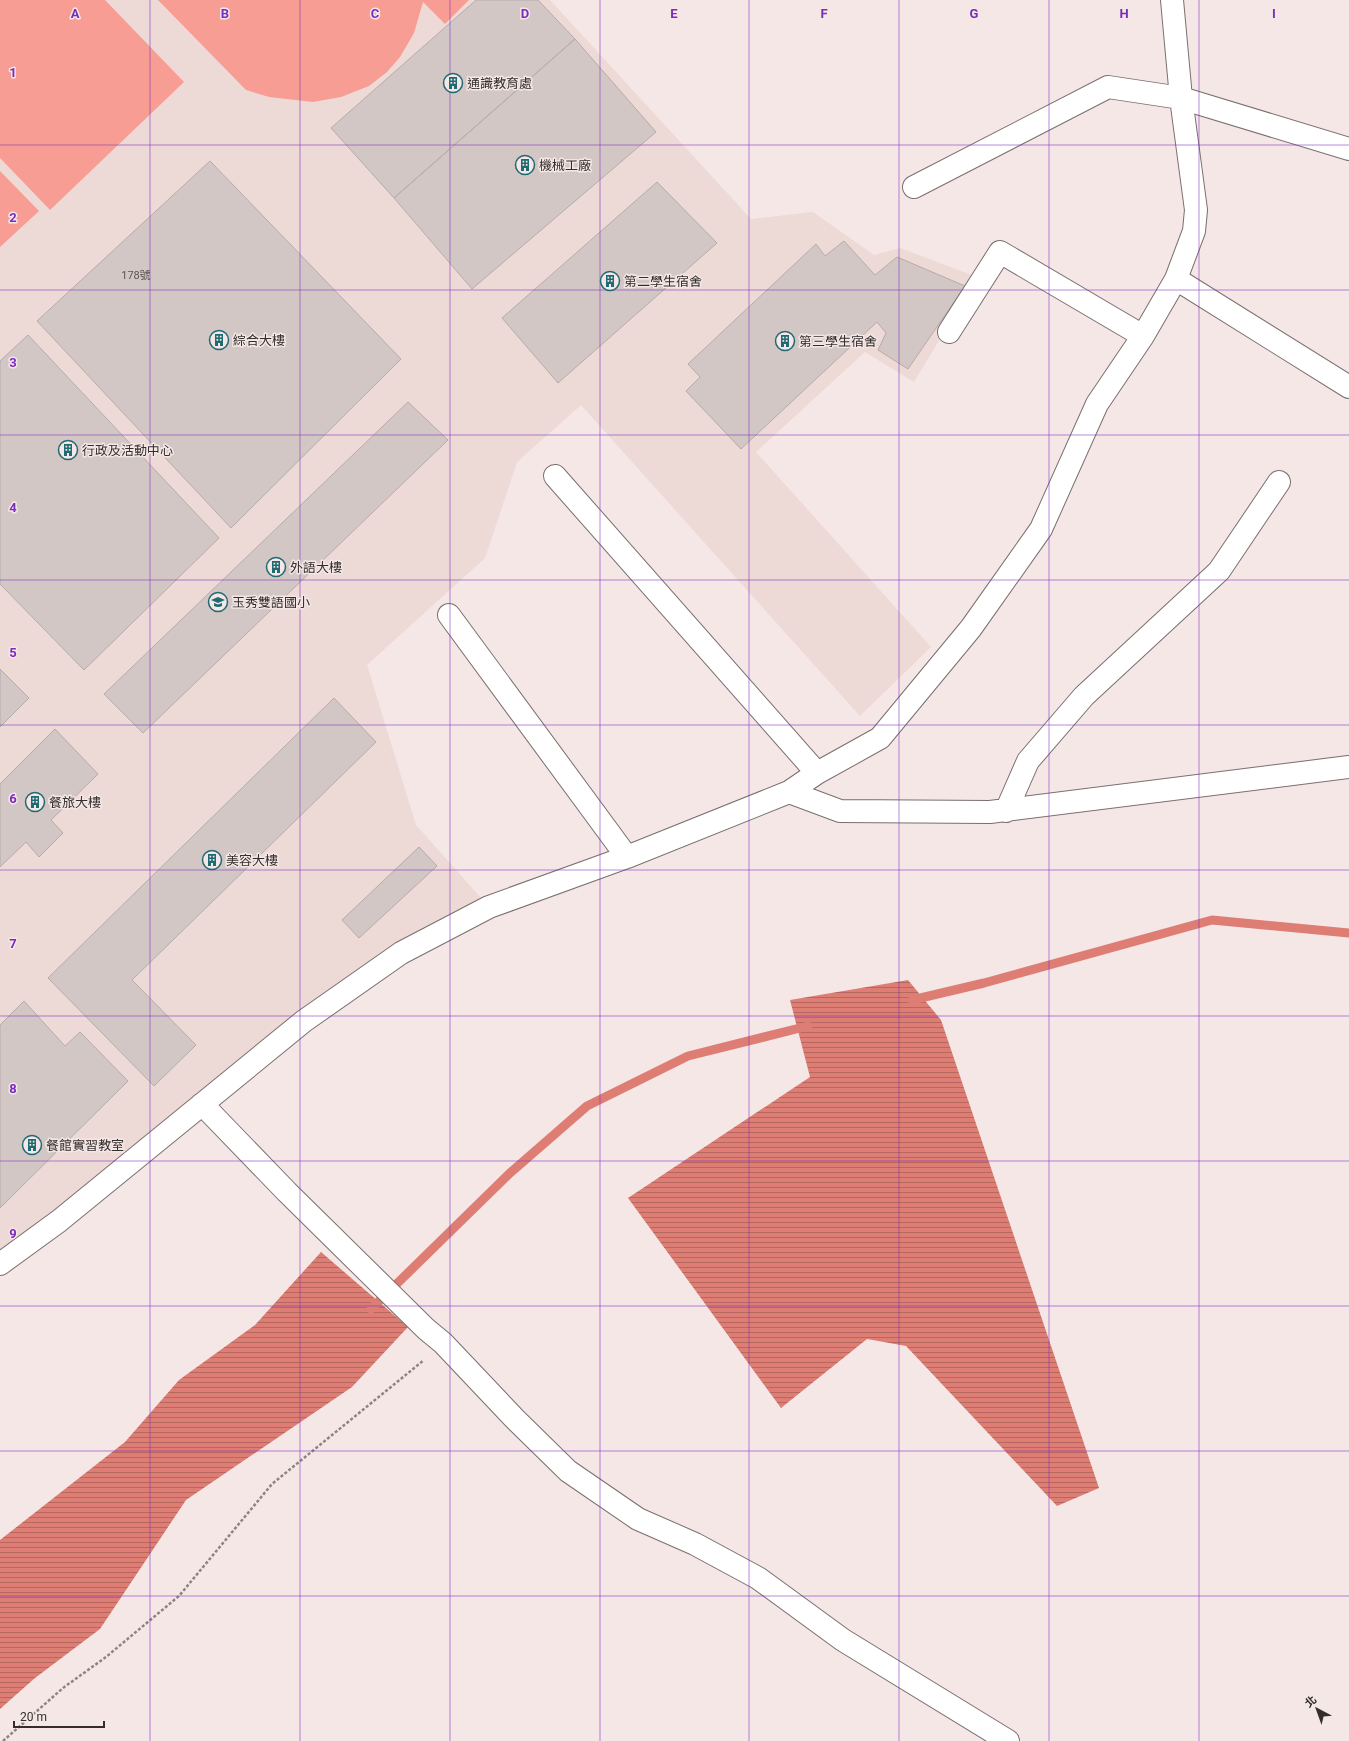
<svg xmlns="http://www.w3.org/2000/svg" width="1349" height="1741" font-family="Roboto,'Noto Sans TC',sans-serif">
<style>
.built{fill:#edd9d6}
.green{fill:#f89d93}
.water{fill:url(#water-rules)}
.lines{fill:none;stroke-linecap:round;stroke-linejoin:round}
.stream{stroke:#de7d74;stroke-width:9}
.building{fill:#d3c7c5;stroke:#b7abaa}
.minor-casing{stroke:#7a6f6e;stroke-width:24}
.path{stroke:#8c8483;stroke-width:2.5;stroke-dasharray:3 2;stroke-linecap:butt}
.minor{stroke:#fff;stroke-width:22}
.grid{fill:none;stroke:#7b2cbf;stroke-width:1;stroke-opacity:0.55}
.labels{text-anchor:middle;stroke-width:3;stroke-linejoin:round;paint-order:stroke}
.number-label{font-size:11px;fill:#5b5453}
.poi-label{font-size:13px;fill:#332e2d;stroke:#f4e7e6;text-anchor:start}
.grid-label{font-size:13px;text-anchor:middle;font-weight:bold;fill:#7b2cbf;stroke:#f4e7e6;stroke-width:3;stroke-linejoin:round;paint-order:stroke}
</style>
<defs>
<pattern id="water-rules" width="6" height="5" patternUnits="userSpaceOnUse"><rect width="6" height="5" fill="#de7d74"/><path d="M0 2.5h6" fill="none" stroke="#b56760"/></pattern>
</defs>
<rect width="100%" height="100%" fill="#f4e7e6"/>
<path class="built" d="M0,0h550l201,219 62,-7 61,43 26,-7 77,29 -63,105 -49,-30 -109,100 175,195 -71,69 -279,-311 -64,57 -32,96 -118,107 49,160 73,82 -78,41 -411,316z"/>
<path class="green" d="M0,0h105l79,82 -134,128 -50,-52z
M158,0h311l-24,24 -22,-22 -9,31 -14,24 -13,15 -18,14 -28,11 -28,5 -44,-5 -23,-7z
M0,171l39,40 -39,36z"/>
<path class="water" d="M908,980l33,40 158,468 -42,18 -151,-160 -39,-7 -86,69 -153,-210 182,-121 -20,-77z
M321,1252l87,75 -56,60 -166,113 -86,129 -65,49 -35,31v-169l125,-98 54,-62 76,-55z"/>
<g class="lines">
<path class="stream" d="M912,1000l72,-17 228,-63 137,13
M371,1309l139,-136 77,-67 101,-50 120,-30"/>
</g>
<path class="building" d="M476,0h62l37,39 -181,159 -63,-70z
M575,39l81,93 -184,157 -78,-91z
M210,161l191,198 -170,169 -194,-207z
M657,182l60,61 -159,140 -56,-65z
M844,241l31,34 22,-18 68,29 -57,83 -30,-19 8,-17 -9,-11 -136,127 -55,-58 14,-14 -12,-13 128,-120 9,12z
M28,335l191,203 -135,132 -84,-86v-223z
M408,402l40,38 -305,293 -39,-39z
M0,669l29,29 -29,29z
M334,698l42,44 -244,238 64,65 -42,41 -106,-108z
M55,729l43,45 -47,46 12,13 -24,24 -13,-15 -26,25v-83z
M419,847l18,19 -78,72 -17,-18z
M24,1001l41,45 15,-14 48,49 -128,127v-183z"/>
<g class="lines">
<g class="minor-casing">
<path id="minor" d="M914,187l194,-100 73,11 168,51
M1176,279l173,108
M949,332l51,-80 143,84
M555,476l262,297
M449,615l178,242
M789,792l51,19 150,1 359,-45
M1006,811l22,-50 56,-65 135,-125 60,-89
M202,1104l85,88 139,137 17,14 71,75 54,53 70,48 57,25 63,34 85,62 165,101
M0,1264l59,-43 245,-200 97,-68 88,-46 138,-50 162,-65 28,-19 63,-35 91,-110 70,-99 56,-125 46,-68 33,-57 18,-48 2,-21 -15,-112 -9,-98"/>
</g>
<path class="path" d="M3,1741l60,-53 43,-31 73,-61 93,-112 152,-124"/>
<use href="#minor" class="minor"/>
</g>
<path class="grid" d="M150,0v1741M300,0v1741M450,0v1741M600,0v1741M749,0v1741M899,0v1741M1049,0v1741M1199,0v1741M0,145h1349M0,290h1349M0,435h1349M0,580h1349M0,725h1349M0,870h1349M0,1016h1349M0,1161h1349M0,1306h1349M0,1451h1349M0,1596h1349"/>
<defs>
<g id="building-ring" transform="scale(1)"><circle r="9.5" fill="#f4e7e6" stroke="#1f6a73" stroke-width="1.5"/><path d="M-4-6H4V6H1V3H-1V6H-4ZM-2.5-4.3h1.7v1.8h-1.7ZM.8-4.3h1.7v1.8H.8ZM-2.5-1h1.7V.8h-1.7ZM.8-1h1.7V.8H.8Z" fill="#1f6a73"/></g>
<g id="school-ring" transform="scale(1)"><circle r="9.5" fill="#f4e7e6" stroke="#1f6a73" stroke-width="1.5"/><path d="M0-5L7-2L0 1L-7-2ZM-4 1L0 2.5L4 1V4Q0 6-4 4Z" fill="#1f6a73"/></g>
</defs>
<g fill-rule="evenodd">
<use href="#building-ring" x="453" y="83"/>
<use href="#building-ring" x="525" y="165"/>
<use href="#building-ring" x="610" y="281"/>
<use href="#building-ring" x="219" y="340"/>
<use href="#building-ring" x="785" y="341"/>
<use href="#building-ring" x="68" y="450"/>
<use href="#building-ring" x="276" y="567"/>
<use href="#school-ring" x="218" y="602"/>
<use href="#building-ring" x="35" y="802"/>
<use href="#building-ring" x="212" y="860"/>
<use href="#building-ring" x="32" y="1145"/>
</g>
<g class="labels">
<g class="number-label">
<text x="136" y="279">178號</text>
</g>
<g class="poi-label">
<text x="467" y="88">通識教育處</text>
<text x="539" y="170">機械工廠</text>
<text x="624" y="286">第二學生宿舍</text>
<text x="233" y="345">綜合大樓</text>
<text x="799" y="346">第三學生宿舍</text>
<text x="82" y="455">行政及活動中心</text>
<text x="290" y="572">外語大樓</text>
<text x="232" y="607">玉秀雙語國小</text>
<text x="49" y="807">餐旅大樓</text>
<text x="226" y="865">美容大樓</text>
<text x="46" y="1150">餐館實習教室</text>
</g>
</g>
<g class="grid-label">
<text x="75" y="18">A</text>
<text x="225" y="18">B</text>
<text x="375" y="18">C</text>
<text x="525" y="18">D</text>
<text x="674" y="18">E</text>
<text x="824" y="18">F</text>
<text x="974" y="18">G</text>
<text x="1124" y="18">H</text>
<text x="1274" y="18">I</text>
<text x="13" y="77">1</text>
<text x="13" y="222">2</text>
<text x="13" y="367">3</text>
<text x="13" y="512">4</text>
<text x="13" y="657">5</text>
<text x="13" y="803">6</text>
<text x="13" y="948">7</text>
<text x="13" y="1093">8</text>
<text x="13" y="1238">9</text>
</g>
<g transform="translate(1317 1709) rotate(319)" stroke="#f4e7e6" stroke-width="3" paint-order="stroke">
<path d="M0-3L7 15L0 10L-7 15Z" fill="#332e2d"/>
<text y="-6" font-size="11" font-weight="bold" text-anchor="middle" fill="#332e2d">北</text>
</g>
<path d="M14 1721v6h90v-6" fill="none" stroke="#332e2d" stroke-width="2"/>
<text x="20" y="1721" font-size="12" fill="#332e2d" stroke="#f4e7e6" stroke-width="3" paint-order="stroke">20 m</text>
</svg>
